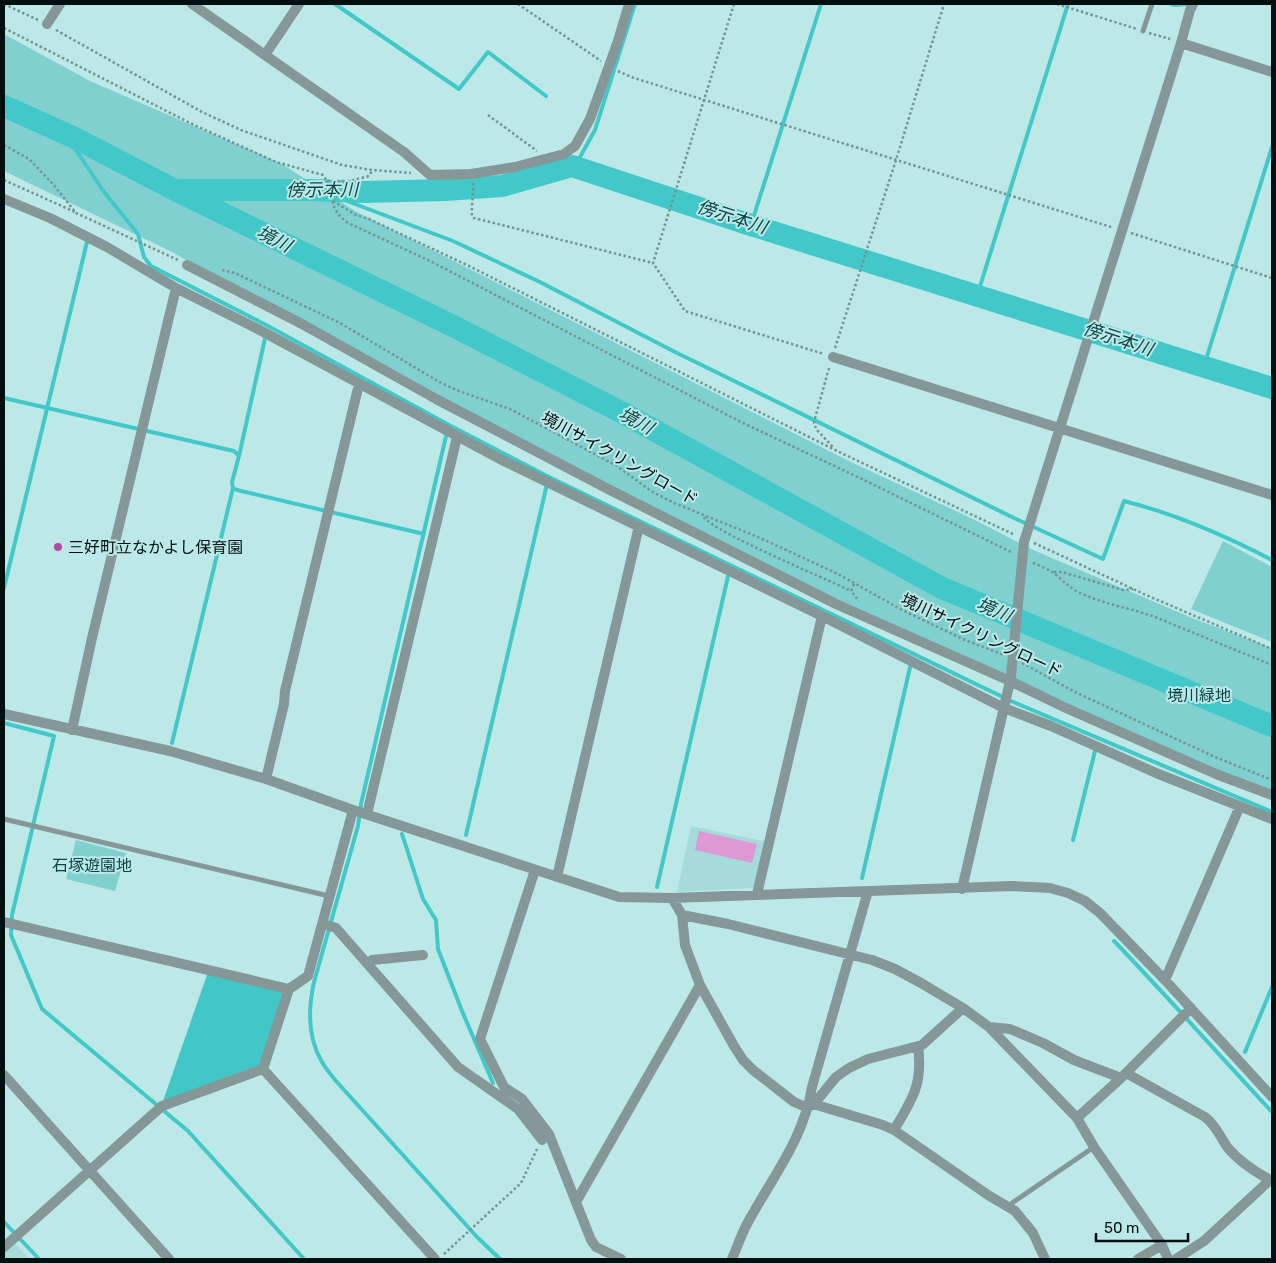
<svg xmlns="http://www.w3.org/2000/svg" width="1276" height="1263" font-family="Rubik,'Noto Sans JP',sans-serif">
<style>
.built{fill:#a5dbdb}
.green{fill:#80d0d0}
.forest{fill:#42c7c7}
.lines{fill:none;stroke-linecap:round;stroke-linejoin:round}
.stream{stroke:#43c8c9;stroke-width:4}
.river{stroke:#43c8c9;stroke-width:22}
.building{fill:#de99d5}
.path{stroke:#739493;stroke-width:2.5;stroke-dasharray:2.5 2.5;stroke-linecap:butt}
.service{stroke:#859797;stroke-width:5}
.minor{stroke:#859797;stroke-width:10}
.minor-bridge{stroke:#859797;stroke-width:10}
.poi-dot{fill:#b348a8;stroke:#bce9e8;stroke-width:2}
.labels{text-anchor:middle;stroke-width:4;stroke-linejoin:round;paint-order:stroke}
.street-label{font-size:16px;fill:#010f0f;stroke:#bce9e8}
.poi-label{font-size:16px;fill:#010f0f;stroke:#bce9e8;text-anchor:start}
.park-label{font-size:16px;fill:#074444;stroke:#bce9e8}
.water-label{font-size:18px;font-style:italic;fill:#0c4747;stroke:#bce9e8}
</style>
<rect width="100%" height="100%" fill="#bce9e8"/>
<path class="built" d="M691,826l76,16 -9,39 -5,7 -76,4z
M14,1242l15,17h-25v-8z"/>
<path class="green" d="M4,34l86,47 192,83 73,47 496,251 122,57 58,30 161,69 80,30v151l-284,-126 -517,-253 -299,-168 -168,-81z
M1223,541l49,26v75l-81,-33z
M76,840l50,13 -11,38 -49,-12z"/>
<path class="forest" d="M208,972l76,18 -24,75 -97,36z"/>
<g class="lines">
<path class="stream" d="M335,4l124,85 29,-37 58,44
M1171,4l4,1 11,-1
M66,135l38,57 34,42 6,23 7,9 117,60 181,99 100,52 181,88 281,136 261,111
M572,166l8,-9 15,-27 40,-126
M343,191v5l4,5 106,40 87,41 135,70 339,166 89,41 21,-58c52,13 100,34 148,59
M751,225l70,-221
M977,296l91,-292
M1204,366l68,-219
M4,398l230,53 5,5 -7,26 1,6 4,2 187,44
M447,432l-86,372 -3,22 -44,156c-6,27 -7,55 8,80 4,7 9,13 14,19l141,156 23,22
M239,456l27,-122
M4,588l83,-346
M4,723l50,13 -42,179 -1,20 31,74 146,122 116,128
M172,743l61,-255
M402,834l21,65 13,21 2,29 24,62 31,72
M466,835l81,-351
M1073,840l23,-93
M862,878l49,-215
M657,887l72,-315
M1114,941c54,56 105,114 158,171
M1245,1052l27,-65
M4,1222l35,37"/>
<path class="river" d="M4,106l71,32 100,52 278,136 170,87 319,175 330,138
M180,190h130l54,2 81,-2 57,-4 70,-20 179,59 521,163"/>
</g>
<path class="building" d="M699,831l58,13 -5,19 -57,-13z"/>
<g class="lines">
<path class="path" d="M4,4l34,16
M518,4l83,57
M734,4l-81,259 32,48 139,43
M1057,4l80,25
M4,28l186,95 86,39 47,13c13,17 3,33 25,48l80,37 315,163 119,56 151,74
M56,30l146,82 39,18 101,35 30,5 39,3
M1149,33l21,6
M618,71l13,6 480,150
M488,115l49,36
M4,145l25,14 24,25 23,29 102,47
M4,180l71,32
M327,181h23l19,-5 3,-5
M473,183c1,11 -2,22 -1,33l2,2 179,45
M333,201l23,14 13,4 100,47 368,185 178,84
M1131,233l141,45
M222,270l13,3 105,50 96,57 20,10 54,19 107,57 34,25 23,12 84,34 80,37 64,36 63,30 39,15
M835,348l61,-188 48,-156
M829,368l-15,54 2,7 17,18
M704,517c9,15 123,62 147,74
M1034,543l112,52 126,54
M1033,563c7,3 15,6 21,10 8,7 15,14 24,19 25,12 52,16 77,25l117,48
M1054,572h8l61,18 10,-1
M854,584l-3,7 8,10
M1022,663l53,29 140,65 57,23
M444,1254l77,-71 16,-34"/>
<path class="service" d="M1143,31l9,-27
M4,819l325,77
M1010,1208l2,-5 82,-56"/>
<path class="minor" d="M192,4l212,148 26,23 41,-1 44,-7 49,-13 11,-8 15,-27 28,-78 11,-37
M47,24l13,-20
M1181,43l91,29
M265,55l34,-51
M4,199l46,19 57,29 69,41 78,39 248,133 320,156 182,92 47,18 105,47 116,46
M187,265l115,59 134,75 172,90 228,115 174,77 56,27 150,66 56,21
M833,357l439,138
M1024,542l157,-499 9,-33 3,-6
M4,714l166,37 96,28 87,31 266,87 53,1 340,-12 38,2 18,5 17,8 15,12 65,67 107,117
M72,730l20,-92 84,-350
M266,779l18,-75 1,-13 74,-307
M367,814l90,-377
M535,870l-55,169 24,48 18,12 27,35 42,106 5,7 25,12
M557,877l82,-351
M962,889l49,-212
M757,894l65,-278
M672,898l10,17 3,30 15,40 34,61 9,14 10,10 41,32 14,6
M682,915l46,9 144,36 23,9 26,14 42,25 26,19 88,91 17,29 68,98 6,14
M4,922l285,67 19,-13 45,-166
M323,924l13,4 122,139 60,42 24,31
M367,963l5,-3 51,-5
M1165,980l75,-174
M989,1027l21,2 33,14 31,17 47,18
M263,1069l172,190
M263,1069l26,-80
M1126,1073l79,44c11,8 15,20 23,31 11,13 29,25 44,33
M4,1075l165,184
M810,1103l73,22 11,5 94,65 27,16 18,22 12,26
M814,1104l22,-27 13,-9 19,-9 54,-14 41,-37
M1077,1118l44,-40 70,-70
M894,1130c19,-32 29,-46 24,-84
M576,1202l124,-217
M4,1247l158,-141 101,-37
M732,1259c5,-11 9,-24 15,-35 24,-45 57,-85 65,-137l56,-196
M1138,1259l24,-14
M1176,1259l28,-18 66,-61"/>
<path class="minor-bridge" d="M1011,676l13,-134"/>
</g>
<circle class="poi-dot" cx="58" cy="547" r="5"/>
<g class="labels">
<g class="street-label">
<text transform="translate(620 458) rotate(29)" y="6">境川サイクリングロード</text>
<text transform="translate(982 635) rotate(25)" y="6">境川サイクリングロード</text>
</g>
<g class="poi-label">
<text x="68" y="553">三好町立なかよし保育園</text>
</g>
<g class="park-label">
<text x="1199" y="701">境川緑地</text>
<text x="92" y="871">石塚遊園地</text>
</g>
<g class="water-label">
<text x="322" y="196">傍示本川</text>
<text transform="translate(732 217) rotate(18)" y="6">傍示本川</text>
<text transform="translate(274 239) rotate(27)" y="6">境川</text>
<text transform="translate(1118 339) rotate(18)" y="6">傍示本川</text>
<text transform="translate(636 421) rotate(28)" y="6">境川</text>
<text transform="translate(994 610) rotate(23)" y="6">境川</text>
</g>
</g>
<rect width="1276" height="1263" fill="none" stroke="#010f0f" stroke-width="10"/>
<path d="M1096 1233v8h92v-8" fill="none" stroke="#010f0f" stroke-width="2.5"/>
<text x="1104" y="1233" font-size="15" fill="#010f0f" stroke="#bce9e8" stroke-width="4" paint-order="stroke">50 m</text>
</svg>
